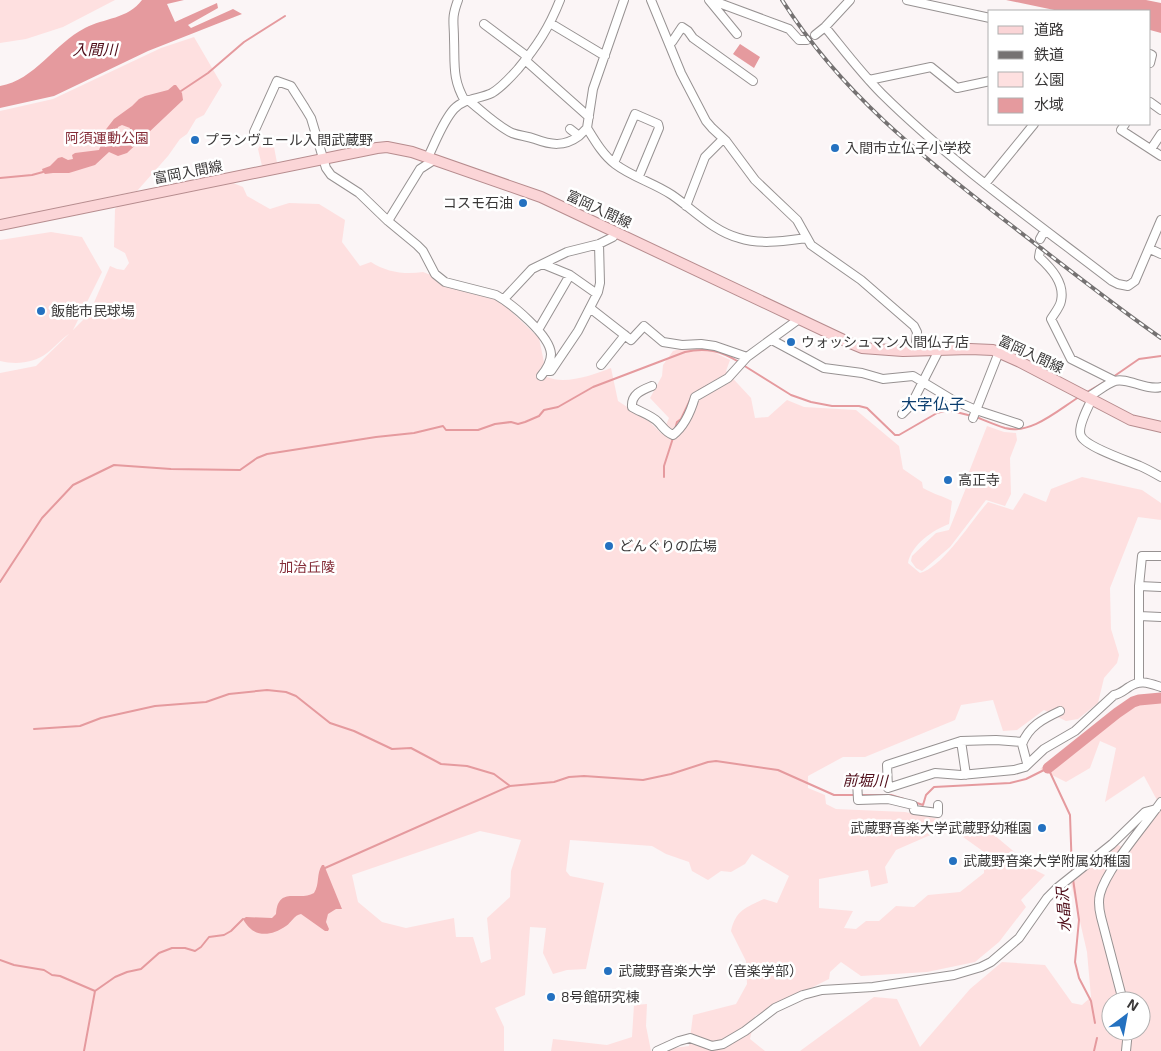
<svg xmlns="http://www.w3.org/2000/svg" width="1161" height="1051" font-family="'Exo 2','Noto Sans JP',sans-serif">
<style>
.green{fill:#fee0e0;fill-rule:evenodd}
.water{fill:#e59a9e;fill-rule:evenodd}
.lines{fill:none;stroke-linecap:round;stroke-linejoin:round}
.stream{stroke:#e59a9e;stroke-width:2}
.river{stroke:#e59a9e;stroke-width:11}
.minor-casing{stroke:#979292;stroke-width:10}
.major-casing{stroke:#b68c8e;stroke-width:12}
.minor{stroke:#fff;stroke-width:8}
.major{stroke:#fbd5d7;stroke-width:10}
.rail-casing{stroke:#757272;stroke-width:4}
.rail{stroke:#fff;stroke-width:2;stroke-dasharray:5.5;stroke-linecap:butt}
.poi-dot{fill:#2471c0;stroke:#fff;stroke-width:2}
.labels{text-anchor:middle;stroke-width:5;stroke-linejoin:round;paint-order:stroke}
.park-label{font-size:14px;fill:#852e39;stroke:#fff}
.poi-label{font-size:14px;fill:#3a3838;stroke:#fff;text-anchor:start}
.street-label{font-size:14px;fill:#3a3838;stroke:#fff}
.water-label{font-size:15px;font-style:italic;fill:#4f0d19;stroke:#fff}
.quarter-label{font-size:16px;fill:#0a3d6e;stroke:#fff}
</style>
<rect width="100%" height="100%" fill="#fbf5f6"/>
<path class="green" d="M0,0h115l-52,27 -37,12 -26,4z
M194,37l28,48 -18,30 -8,4 -9,15 -7,5 -12,17 -31,35 -137,29v-109l53,-12 108,-51z
M265,137l9,10 3,16 -15,3 -4,-17z
M226,180l17,7 4,9 23,13 19,-6 30,1 26,16 -3,22 18,24 11,-4c15,10 34,13 52,10l77,29 39,37 8,39c18,8 46,-2 64,-9l7,33 32,21 12,12 7,-16 -19,-20 12,-22 1,-11 10,-14 24,-7 33,16 -4,11 25,27 4,20 13,-1 19,-17 17,7 52,3 43,36 4,23 19,13 1,6c10,6 20,8 29,13l-3,23c-16,6 -38,21 -41,39l12,10c22,-5 52,-53 68,-71l25,8 11,-17 22,9 5,-13 31,-12 60,13 19,13v17l-23,-3 -28,71 1,41 8,26 -2,8 -13,15 -6,25 -20,16 -12,2 -22,-11 -27,20 -14,1 -10,-31 -32,5 -6,15 -90,37h-22l-35,19v12l17,7 1,9 10,5 69,3 49,10h20l13,7 50,42 8,4 -24,25 5,7 -27,35 -24,20 -48,10 -66,4 -20,-14 -11,10 -1,7 -74,37 -5,23 15,12h-214l2,-12 54,6 25,-8 2,-32 13,-1 -1,22 5,25 38,-5 4,-31 43,-11 11,-20 -1,-23 -15,-30c5,-21 14,-23 33,-32l13,4 12,-27 -37,-22 -7,10 -14,8 -10,-1 -13,9 -16,-9 -3,-9 -23,-8 -14,-8 -82,-6 -4,31 4,5 34,7 -18,86 -19,1 -14,4 -10,-21 3,-25 -16,-1 -5,68 -30,13 9,19v24h-504v-678l36,-7 33,-32c-8,5 -14,13 -22,19 -13,10 -31,12 -47,8v-121l51,-8 31,5 20,35 -29,58 16,-16 21,-48 7,3 7,1 5,-7 -4,-10 -11,-6 1,-38 5,-5zM945,824l39,28v21l-24,19 -32,3 -14,12 -18,-1 -17,15h-13l-10,8 -12,-1 9,-17 -34,-3v-29l49,-9 3,17 17,-4 -3,-16 11,-17 39,-17zM480,831l41,9 -10,31 -1,26 -23,21 4,41 -10,4 -8,-26h-17l-2,-19 -48,10 -24,-6 -24,-20 -6,-27z
M987,426l17,6 12,1 1,7 -7,18 1,36 -6,12 -19,-6 -36,47 -28,24 -6,-3 -5,-7 1,-5 24,-23 13,-3 23,-57 -3,-1z
M1159,699h2v352h-361l74,-54 23,2 23,48 50,-58 32,-27 43,3 27,38 10,2 9,-8 -4,-45 -16,-69 38,-43 13,7 36,-45 -14,-26 -39,26 11,-54 -16,-7 -10,27 -24,14 -26,-13 75,-59zM1111,1001h30v30h-30z"/>
<path class="water" d="M142,0h42l-17,4 8,18 42,-19 1,5 -30,17 3,3 42,-19 9,5 -94,37 -94,45 -54,12v-22c35,-6 54,-42 85,-58 19,-10 43,-9 57,-28z
M1006,0h140l15,3v30l-11,-3v-19h-91z
M740,44l20,13 -6,11 -21,-14z
M174,85h2l6,8 1,7 -56,53 -9,3 -9,-4 -14,13 -26,8h-16l-8,1 -2,-2 -1,-3 8,-3 8,-8 4,-1 6,3 5,-1 -1,-4 3,-2 24,-3 2,-5 -1,-8 14,-18 18,-13 7,-7 6,-3 23,-6zM122,125l8,3 -2,6 -10,4v4l-6,4 -7,1c0,-10 4,-12 12,-16l1,-4z
M322,865h2l18,44h-6l-8,5 -2,8 3,7 -1,2h-3l-24,-17c-7,1 -9,8 -15,12 -16,11 -33,12 -43,-7l3,-2 26,1 4,-4c2,-29 23,-12 38,-21 6,-9 2,-19 8,-28z"/>
<g class="lines">
<path class="stream" d="M181,91l27,-18 36,-31 41,-26
M0,178l32,-3 11,-3
M743,365l48,30 20,7 21,4h27l8,2 28,27h4l38,-22 11,-3 24,6
M1113,377l26,-18 22,-3
M698,391l11,-6
M1087,392l19,-11
M976,417c10,4 19,8 29,11 26,7 53,-18 74,-31
M675,429l2,-7 4,-3 10,-21
M664,477v-11l9,-28
M0,582l42,-64 31,-33 41,-20 57,4 69,1 17,-12 10,-4 109,-17 38,-4 29,-7 3,4h32l17,-6 16,-2 7,2 7,-2 14,-6 5,-6 14,-3 35,-20 92,-35c21,-5 36,-1 54,10
M34,729l46,-3 21,-8 54,-12 51,-4 23,-8 38,-4 19,2 10,4 34,27 24,8 38,18 19,-1 30,16 26,2 27,8 16,12
M860,795h31l13,4
M914,802l9,3 3,-10 8,-8 76,-4 16,-4 22,-11 22,47 2,57
M325,868l185,-82 44,-4 15,-5 15,-1 59,4 28,-6 37,-12 8,-1 62,9 56,25h21
M1073,879l6,41 -4,42 4,16 12,23 4,22
M0,960l14,5 30,5 8,5 8,1 35,15
M84,1051l11,-60 20,-14 12,-5 14,-3 18,-16 13,-5h13l10,3 6,-4 8,-10 15,-2 7,-4 12,-12
M1094,1051l3,-13"/>
<path class="river" d="M1048,768l69,-55 16,-11 6,-2 22,-2"/>
<g class="minor-casing">
<path id="minor" d="M458,0c-7,19 -4,21 -4,39 1,25 -2,40 11,62
M651,0l30,73 25,48 6,7 14,13 29,39 42,40 14,25 50,35 53,46 3,6 -2,19
M709,0l28,34
M711,0l78,29 10,11h8
M907,0l83,18
M550,23l55,33
M484,24l44,33
M825,27c18,22 36,46 57,67 70,69 152,127 230,187l6,3 10,2 7,-5 26,-61
M815,35l10,-8 25,-27
M669,42h3l10,-15 6,4 5,7 60,43
M1150,54l2,1 -2,8
M525,60l64,57
M869,80l62,-13 26,21 33,-7
M468,100c14,11 29,26 44,33 8,3 15,3 23,6 16,6 29,8 44,-3
M1150,102l11,8
M1125,124l-4,6 40,26
M587,128c8,13 16,27 28,36 17,13 39,19 57,31 22,15 41,36 67,43 22,7 45,3 68,0
M570,129l9,7 8,-8 6,-39 31,-89
M254,132l23,-51 14,5 14,22 6,10 15,50 5,7 28,18 29,28 29,24 6,6 12,23 10,8 51,13c16,9 54,40 55,59 0,8 -5,16 -10,22
M1151,149l10,-15
M428,157c7,-14 15,-36 26,-48 10,-11 26,-10 38,-16 10,-6 18,-15 26,-24 19,-23 31,-41 42,-69
M614,163l21,-49 23,10 1,4 -20,48
M985,184l49,-60
M686,206l19,-49 18,-18
M388,221l32,-52 14,-9
M1040,239l5,-9
M1150,249l11,5
M1040,251l-1,6c12,11 26,26 22,44 -1,6 -7,13 -10,18l20,40 44,22
M543,264l27,11 27,19
M504,299l28,-30 35,-17 32,-8 14,-7 3,-5
M590,308l41,32 13,-14 19,16 19,3 19,-1 14,2 32,11 52,-38
M538,330l32,-55
M772,340l52,28 38,5 21,6 30,-3 38,23 25,11 43,14
M601,365l24,-30
M545,371h6l27,-40 20,-39 2,-9 -1,-39
M652,386c-10,4 -21,8 -20,21 8,5 19,8 26,15 5,5 7,10 15,13 12,-9 18,-24 22,-38l33,-19 19,-21
M1088,397c8,-4 18,-13 27,-16 12,-4 31,10 46,6
M1092,399c-4,8 -15,29 -11,37 5,11 47,25 59,30 7,3 14,7 21,11
M902,414l9,-9 28,-55
M973,418l26,-66
M1139,586l22,1
M1139,616l22,1
M1139,682v-96l3,-30h19
M961,741l5,34
M1023,742l-27,-2 -35,1 -74,24 1,23 47,-15 26,2 53,-5 11,-3 19,-18 31,-18 39,-36c6,-1 9,-4 15,-8 11,-8 20,-4 32,0
M1027,763l-5,-19c7,-18 21,-25 38,-33
M887,778l-30,3 1,19 30,-1 25,6 1,5 24,3v-8
M1123,1001l-22,-84c-2,-8 -3,-15 -1,-23 7,-26 45,-69 61,-92
M657,1051l22,-10 11,-3 22,8 11,-2 22,-13 30,-23 28,-13 19,-5 51,-3 81,-12 27,-8 10,-5 28,-24 28,-40 10,-10 55,-44 33,-32 11,-3
M1126,1051l2,-20"/>
</g>
<g class="major-casing">
<path id="major" d="M0,225l377,-77 10,-1 25,5 129,45 309,146 12,5 41,3 67,-2 23,1 27,12 111,58 30,7"/>
</g>
<use href="#minor" class="minor"/>
<use href="#major" class="major"/>
<g class="rail-casing">
<path id="rail" d="M782,0c59,93 139,156 225,222 51,39 101,79 154,116"/>
</g>
<use href="#rail" class="rail"/>
</g>
<g class="poi-dot">
<circle cx="195" cy="140" r="5"/>
<circle cx="835" cy="148" r="5"/>
<circle cx="523" cy="203" r="5"/>
<circle cx="41" cy="311" r="5"/>
<circle cx="791" cy="342" r="5"/>
<circle cx="948" cy="480" r="5"/>
<circle cx="609" cy="546" r="5"/>
<circle cx="1042" cy="828" r="5"/>
<circle cx="953" cy="861" r="5"/>
<circle cx="608" cy="971" r="5"/>
<circle cx="551" cy="997" r="5"/>
</g>
<g class="labels">
<g class="park-label">
<text x="107" y="143">阿須運動公園</text>
<text x="307" y="572">加治丘陵</text>
</g>
<g class="poi-label">
<text x="205" y="145">プランヴェール入間武蔵野</text>
<text x="845" y="153">入間市立仏子小学校</text>
<text x="513" y="208" text-anchor="end">コスモ石油</text>
<text x="51" y="316">飯能市民球場</text>
<text x="801" y="347">ウォッシュマン入間仏子店</text>
<text x="958" y="485">高正寺</text>
<text x="619" y="551">どんぐりの広場</text>
<text x="1032" y="833" text-anchor="end">武蔵野音楽大学武蔵野幼稚園</text>
<text x="963" y="866">武蔵野音楽大学附属幼稚園</text>
<text x="618" y="976">武蔵野音楽大学 （音楽学部）</text>
<text x="561" y="1002">8号館研究棟</text>
</g>
<g class="street-label">
<text transform="translate(188 172) rotate(-11)" y="5">富岡入間線</text>
<text transform="translate(599 209) rotate(25)" y="5">富岡入間線</text>
<text transform="translate(1031 354) rotate(25)" y="5">富岡入間線</text>
</g>
<g class="water-label">
<text x="95" y="55">入間川</text>
<text transform="translate(865 781) rotate(1)" y="5">前堀川</text>
<text transform="translate(1064 910) rotate(-94)" y="5">水晶沢</text>
</g>
<g class="quarter-label">
<text x="933" y="410">大字仏子</text>
</g>
</g>
<rect x="988" y="10" width="162" height="115" fill="#ffffff" stroke="#b0afaf"/>
<rect x="998" y="26" width="25" height="8" fill="#fbd5d7" stroke="#b0afaf"/>
<text x="1034" y="35" font-size="15" fill="#3a3838">道路</text>
<rect x="998" y="51" width="25" height="8" fill="#757272" stroke="#b0afaf"/>
<text x="1034" y="60" font-size="15" fill="#3a3838">鉄道</text>
<rect x="998" y="72" width="25" height="15" fill="#fee0e0" stroke="#b0afaf"/>
<text x="1034" y="85" font-size="15" fill="#3a3838">公園</text>
<rect x="998" y="98" width="25" height="15" fill="#e59a9e" stroke="#b0afaf"/>
<text x="1034" y="110" font-size="15" fill="#3a3838">水域</text>
<g transform="translate(1126 1016) rotate(32)"><circle r="24" fill="#ffffff" stroke="#b0afaf"/>
<path d="M0-4L9 19L0 12L-9 19Z" fill="#2471c0"/>
<text y="-8" font-size="14" font-weight="bold" text-anchor="middle" fill="#3a3838">N</text>
</g>
</svg>
